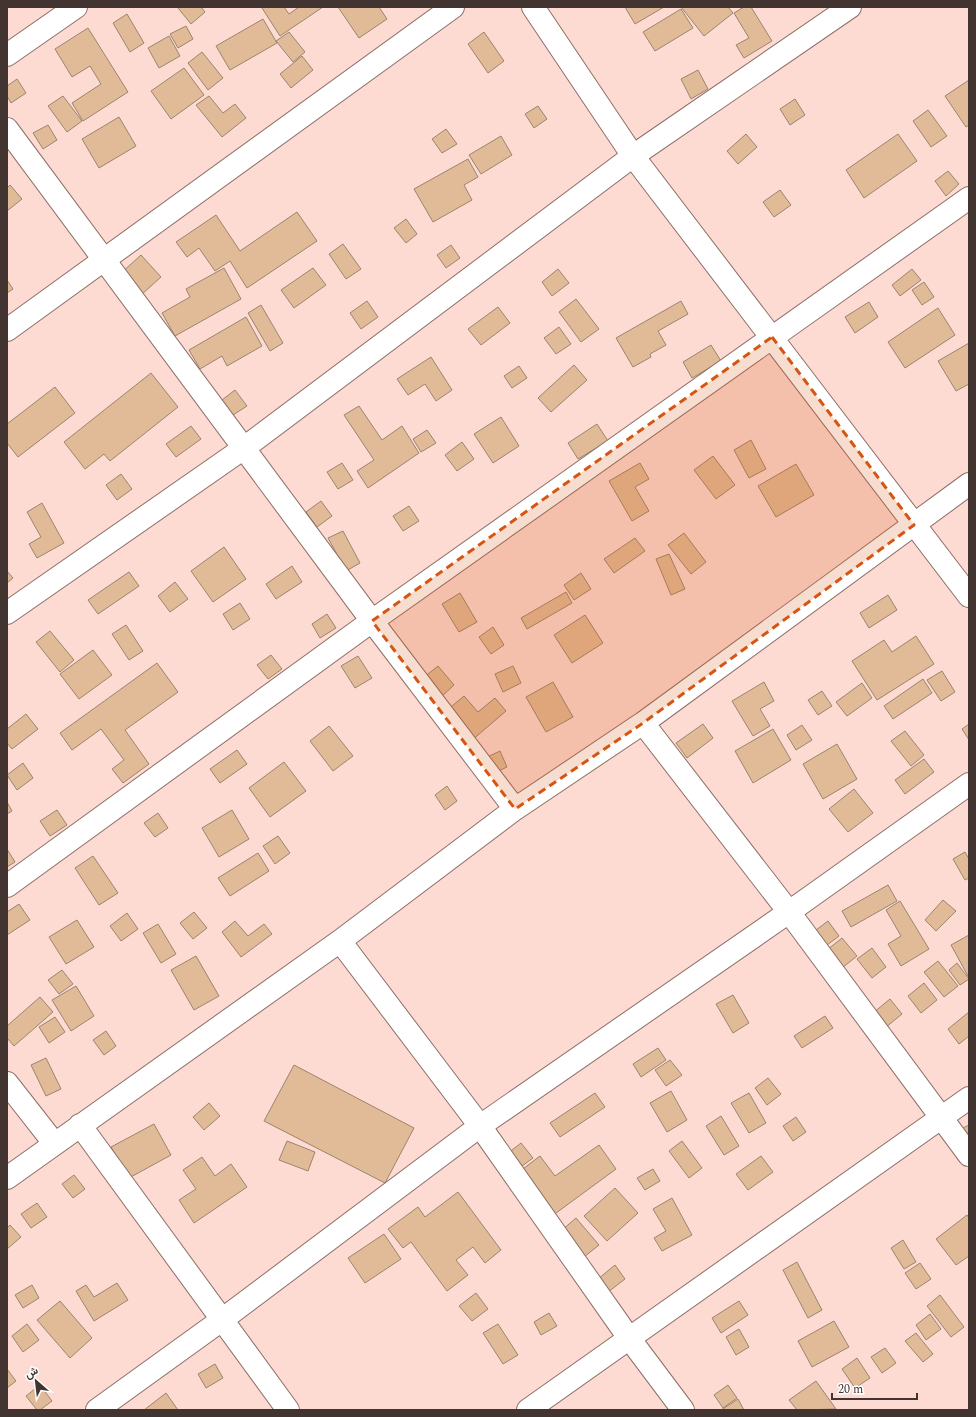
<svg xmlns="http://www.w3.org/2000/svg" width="976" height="1417" font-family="Spectral,Vazirmatn,serif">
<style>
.building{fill:#e1bb97;stroke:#9b846f}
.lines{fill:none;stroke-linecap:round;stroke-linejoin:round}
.street-casing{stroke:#8d6f67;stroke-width:24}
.street{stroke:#fff;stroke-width:22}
.marked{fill:#d75510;fill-opacity:0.2;stroke:#d75510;stroke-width:3;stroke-dasharray:8 5;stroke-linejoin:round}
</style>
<rect width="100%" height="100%" fill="#fddbd2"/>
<path class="building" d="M179,7h22l4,5 -14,12 -13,-16z
M264,7h20l5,7 10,-7h24l-43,29 -18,-28z
M338,7h41l8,12 -28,19z
M625,7h39l-29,17z
M681,7h47l5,6 -29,23z
M744,7h7l21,34 -28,17 -8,-13 13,-7 -15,-25z
M681,9l12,19 -38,23 -12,-19z
M127,14l17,29 -14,9 -17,-29z
M263,19l14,24 -47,27 -14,-24z
M186,26l7,13 -15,9 -8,-14z
M88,28l40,64 -45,29 -11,-18 29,-19 -11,-18 -18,11 -17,-28z
M289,32l16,20 -12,10 -17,-21z
M484,32l20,29 -16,12 -20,-29z
M169,36l11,20 -21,12 -11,-20z
M202,52l21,26 -15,12 -20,-27z
M302,56l11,14 -22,18 -11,-14z
M184,68l20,27 -33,24 -20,-28z
M698,70l10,19 -17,10 -10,-20z
M17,79l9,14 -15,10 -4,-7v-10z
M969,80v45l-3,2 -21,-31z
M63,96l19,25 -15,11 -19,-26z
M209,96l14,17 12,-9 11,14 -24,19 -26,-32z
M795,99l10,16 -15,10 -10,-16z
M538,106l9,13 -13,9 -9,-14z
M928,110l19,26 -16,11 -18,-26z
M119,117l17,29 -37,22 -17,-29z
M48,125l9,15 -14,9 -10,-16z
M446,129l11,15 -15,9 -10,-14z
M746,134l11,13 -19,17 -11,-13z
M898,134l19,27 -53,37 -18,-28z
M501,136l11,19 -31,19 -12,-19z
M468,159l10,18 -14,8 8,15 -39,22 -19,-33z
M948,171l11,13 -13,12 -11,-15z
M10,185l12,14 -15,12v-23z
M780,190l11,15 -17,12 -11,-15z
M297,212l20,29 -70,47 -17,-27 -15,10 -16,-23 -12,9 -11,-15 40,-27 24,36z
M406,219l11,15 -11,9 -12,-15z
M343,244l18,25 -15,10 -17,-25z
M451,245l9,13 -14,10 -9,-13z
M141,255l20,22 -21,19 -20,-22z
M224,268l17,31 -66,37 -13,-23 28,-16 -4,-8z
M313,268l13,17 -32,23 -13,-18z
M558,269l11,14 -17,13 -10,-14z
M912,269l9,11 -21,16 -8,-11z
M7,280l6,9 -6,4z
M924,282l10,15 -12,8 -10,-15z
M576,299l23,30 -18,13 -22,-30z
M367,301l11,16 -17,12 -11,-16z
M681,301l7,13 -30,17 8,14 -16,9 1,3 -18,10 -17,-29z
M869,302l9,15 -23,16 -10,-16z
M261,305l22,38 -13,8 -22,-38z
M498,307l12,16 -29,22 -13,-16z
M938,308l17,27 -50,33 -17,-26z
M246,317l16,29 -35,20 -5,-10 -22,13 -11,-19z
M559,327l12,17 -15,10 -12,-16z
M969,343v41l-13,7 -18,-30z
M711,345l10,16 -29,17 -9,-16z
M431,357l21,33 -16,11 -11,-17 -17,11 -11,-16z
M574,365l13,15 -36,32 -13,-14z
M519,366l8,12 -15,10 -8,-12z
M151,373l27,34 -68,54 -6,-7 -19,15 -21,-27z
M55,387l20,26 -57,44 -11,-14v-19z
M235,390l12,16 -14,9 -11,-15z
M359,406l23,34 20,-14 17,27 -51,35 -11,-17 17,-11 -30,-45z
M501,417l18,29 -26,17 -19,-29z
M597,424l11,17 -30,18 -10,-16z
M191,426l10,13 -25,18 -10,-13z
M427,430l9,13 -15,9 -8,-13z
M751,440l15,29 -17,9 -15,-28z
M462,442l12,17 -17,12 -12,-16z
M713,456l22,29 -19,14 -22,-29z
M342,463l11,17 -15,9 -11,-17z
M640,463l9,16 -14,8 14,24 -17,10 -23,-40z
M796,464l18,31 -38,22 -18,-31z
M121,474l11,15 -15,11 -11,-15z
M321,501l11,15 -15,11 -11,-15z
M42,503l22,40 -27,15 -8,-14 12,-7 -14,-25z
M409,506l10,15 -16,10 -10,-15z
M343,531l17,32 -14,8 -18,-33z
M684,533l22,29 -15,12 -23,-29z
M635,538l10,13 -31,22 -10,-14z
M224,547l22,32 -33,23 -22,-31z
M669,554l16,35 -14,6 -15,-36z
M292,566l10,16 -26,17 -10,-15z
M7,571l6,7 -6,5z
M129,572l10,14 -41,28 -10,-14z
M581,573l10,16 -17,11 -10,-15z
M175,582l13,17 -18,13 -12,-16z
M566,592l6,11 -45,26 -6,-11z
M460,593l17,29 -18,10 -17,-28z
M888,595l9,15 -28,18 -9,-15z
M240,603l10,16 -17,11 -10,-16z
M327,614l9,14 -16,10 -8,-14z
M585,615l18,28 -31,20 -18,-28z
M126,625l17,26 -14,9 -17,-26z
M493,627l11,18 -13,9 -12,-17z
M50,631l24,29 -14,12 -24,-30z
M916,636l18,28 -57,36 -25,-39 32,-21 8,12z
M93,650l19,25 -33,24 -19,-25z
M271,655l11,14 -14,10 -11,-14z
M358,656l14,22 -17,10 -14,-22z
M157,663l21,29 -53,38 24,34 -26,19 -11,-14 12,-9 -23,-31 -29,21 -12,-17z
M438,666l16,19 -14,13 -17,-20z
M513,666l8,17 -18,9 -8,-18z
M942,671l13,21 -14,9 -14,-21z
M923,679l9,14 -39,26 -9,-13z
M553,682l20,35 -27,15 -20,-35z
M764,682l10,19 -14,8 10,17 -17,10 -21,-35z
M862,683l10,15 -25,18 -11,-14z
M822,691l10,15 -14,9 -10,-15z
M464,696l14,16 17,-14 11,13 -35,30 -25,-30z
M26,714l12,15 -26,20 -5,-6v-14z
M703,724l10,14 -26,20 -11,-15z
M969,724v16l-7,-11z
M802,725l10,15 -16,10 -9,-15z
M329,726l24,30 -20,15 -23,-30z
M773,729l18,31 -38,23 -18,-32z
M905,731l19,24 -13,11 -20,-25z
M837,744l20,35 -34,20 -20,-35z
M237,750l10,14 -27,19 -10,-14z
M500,751l7,16 -17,8 -7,-16z
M924,759l10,13 -29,22 -10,-14z
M284,762l22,29 -36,26 -21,-29z
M23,763l10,15 -16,12 -10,-15z
M447,786l10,15 -12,9 -10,-15z
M854,789l19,24 -25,19 -19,-23z
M7,802l5,9 -5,3z
M57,810l10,15 -17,11 -10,-15z
M232,810l17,29 -30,18 -17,-29z
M158,813l10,15 -13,9 -11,-14z
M278,836l12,17 -15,11 -12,-18z
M7,849l8,13 -8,5z
M965,852l4,7v19l-4,2 -12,-21z
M258,853l11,18 -39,25 -12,-18z
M93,856l25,37 -19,12 -24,-37z
M888,885l9,16 -46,26 -9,-16z
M943,900l13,11 -20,20 -11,-11z
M900,901l29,48 -28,17 -13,-22 13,-8 -15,-26z
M19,904l11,16 -23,15v-23z
M194,912l13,16 -14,11 -13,-16z
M127,913l11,16 -17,12 -11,-15z
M77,920l17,27 -28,17 -17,-27z
M235,921l13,15 16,-12 8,10 -31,23 -19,-25z
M828,921l11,15 -20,15 -11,-15z
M158,924l18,30 -15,9 -18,-30z
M969,935v40l-1,1 -17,-31z
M842,938l15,18 -15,12 -15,-18z
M872,948l14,19 -14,11 -15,-19z
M196,956l23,40 -25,14 -23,-40z
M938,961l20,25 -14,11 -20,-25z
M957,963l12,16 -9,6 -11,-15z
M62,970l11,14 -14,10 -11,-14z
M924,983l13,17 -16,13 -13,-17z
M76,986l18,30 -23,15 -19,-31z
M733,995l16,28 -16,10 -17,-29z
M40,997l13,15 -39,34 -7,-8v-12z
M890,999l12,15 -17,14 -12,-15z
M969,1012v24l-10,8 -11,-15z
M825,1016l8,12 -31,20 -8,-12z
M55,1017l10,15 -16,11 -10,-16z
M106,1031l10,15 -12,9 -11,-15z
M658,1048l8,12 -25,17 -8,-13z
M46,1058l15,31 -15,7 -15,-31z
M670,1060l12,15 -16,11 -11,-16z
M294,1065l120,63 -29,55 -121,-62z
M768,1078l13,16 -14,11 -12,-17z
M671,1091l16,29 -20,12 -17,-29z
M595,1093l10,14 -45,30 -10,-14z
M749,1093l17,30 -17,10 -18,-30z
M209,1103l11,13 -16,14 -11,-13z
M721,1116l18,30 -15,9 -18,-29z
M796,1117l10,15 -13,9 -10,-15z
M154,1124l17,31 -42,23 -18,-31z
M969,1125v18l-8,-14z
M287,1141l28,11 -7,19 -29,-11z
M682,1141l20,27 -13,10 -20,-27z
M521,1143l12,15 -15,11 -11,-15z
M599,1145l17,24 -64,47 -33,-44 21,-16 15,20z
M761,1156l12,16 -25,18 -12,-16z
M202,1157l13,19 16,-12 16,23 -53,36 -15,-23 17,-11 -13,-19z
M653,1169l7,12 -15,9 -8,-12z
M74,1175l11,14 -12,9 -11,-14z
M615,1188l23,25 -31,28 -23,-25z
M458,1192l43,58 -16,13 -12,-16 -17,13 12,15 -21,16 -36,-49 -8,6 -15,-19 30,-22 7,10z
M672,1198l20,37 -30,16 -8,-13 12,-7 -13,-22z
M37,1203l10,14 -16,11 -10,-14z
M967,1215l2,3v38l-13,9 -20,-26z
M576,1218l23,27 -15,12 -22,-27z
M10,1225l11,12 -14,12v-21z
M384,1234l17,25 -36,24 -17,-25z
M903,1240l13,22 -12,7 -13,-21z
M797,1262l25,48 -14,8 -25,-48z
M920,1263l11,16 -15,10 -11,-16z
M615,1265l10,14 -17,13 -10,-13z
M117,1283l11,17 -34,21 -18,-30 10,-6 8,12z
M32,1285l7,13 -16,10 -8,-13z
M476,1293l12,16 -16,12 -13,-15z
M940,1295l24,32 -13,10 -24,-31z
M60,1301l32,37 -22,20 -33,-38z
M739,1301l9,14 -27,18 -9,-15z
M549,1313l8,13 -16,9 -7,-13z
M930,1314l11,15 -15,11 -10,-15z
M834,1321l15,26 -37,20 -14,-26z
M27,1324l12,16 -16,12 -11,-16z
M498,1324l20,31 -15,9 -20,-31z
M739,1329l10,18 -13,8 -10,-18z
M916,1333l17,21 -10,8 -18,-21z
M885,1348l11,15 -14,10 -11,-16z
M857,1358l13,20 -15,10 -13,-19z
M215,1364l8,14 -17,10 -8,-14z
M7,1369l9,12 -9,7z
M816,1381l20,28 -39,1 -8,-10z
M40,1385l12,16 -12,9h-3l-11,-14z
M728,1385l9,13 -14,10 -9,-13z
M166,1393l12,17h-34z
M738,1399l6,11h-23z"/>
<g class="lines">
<g class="street-casing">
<path id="street" d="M533,7l100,149 336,440
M7,55l69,-48
M7,129l365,492 143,188
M7,330l446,-323
M7,613l237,-165 389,-292 217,-149
M643,723l146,189 180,243
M7,886l365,-265 597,-423
M340,941l140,185 149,212 54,72
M7,1083l47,60
M80,1125l208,285
M7,1178l333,-237 175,-132 128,-86 326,-239
M97,1410l126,-91 257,-193 309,-214 180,-128
M528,1410l441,-312"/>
</g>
<use href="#street" class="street"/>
</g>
<path class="marked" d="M772,337l142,188 -271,198 -128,86 -143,-188z"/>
<rect width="976" height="1417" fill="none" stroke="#423431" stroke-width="16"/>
<g transform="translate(36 1381) rotate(332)" stroke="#ffffff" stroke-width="3" paint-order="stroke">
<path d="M0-3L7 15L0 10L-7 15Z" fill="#423431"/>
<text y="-6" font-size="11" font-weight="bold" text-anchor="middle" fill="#423431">ش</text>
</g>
<path d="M832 1393v6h85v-6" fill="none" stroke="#423431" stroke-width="2"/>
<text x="838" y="1393" font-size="12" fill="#423431" stroke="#ffffff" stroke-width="3" paint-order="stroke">20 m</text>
</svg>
